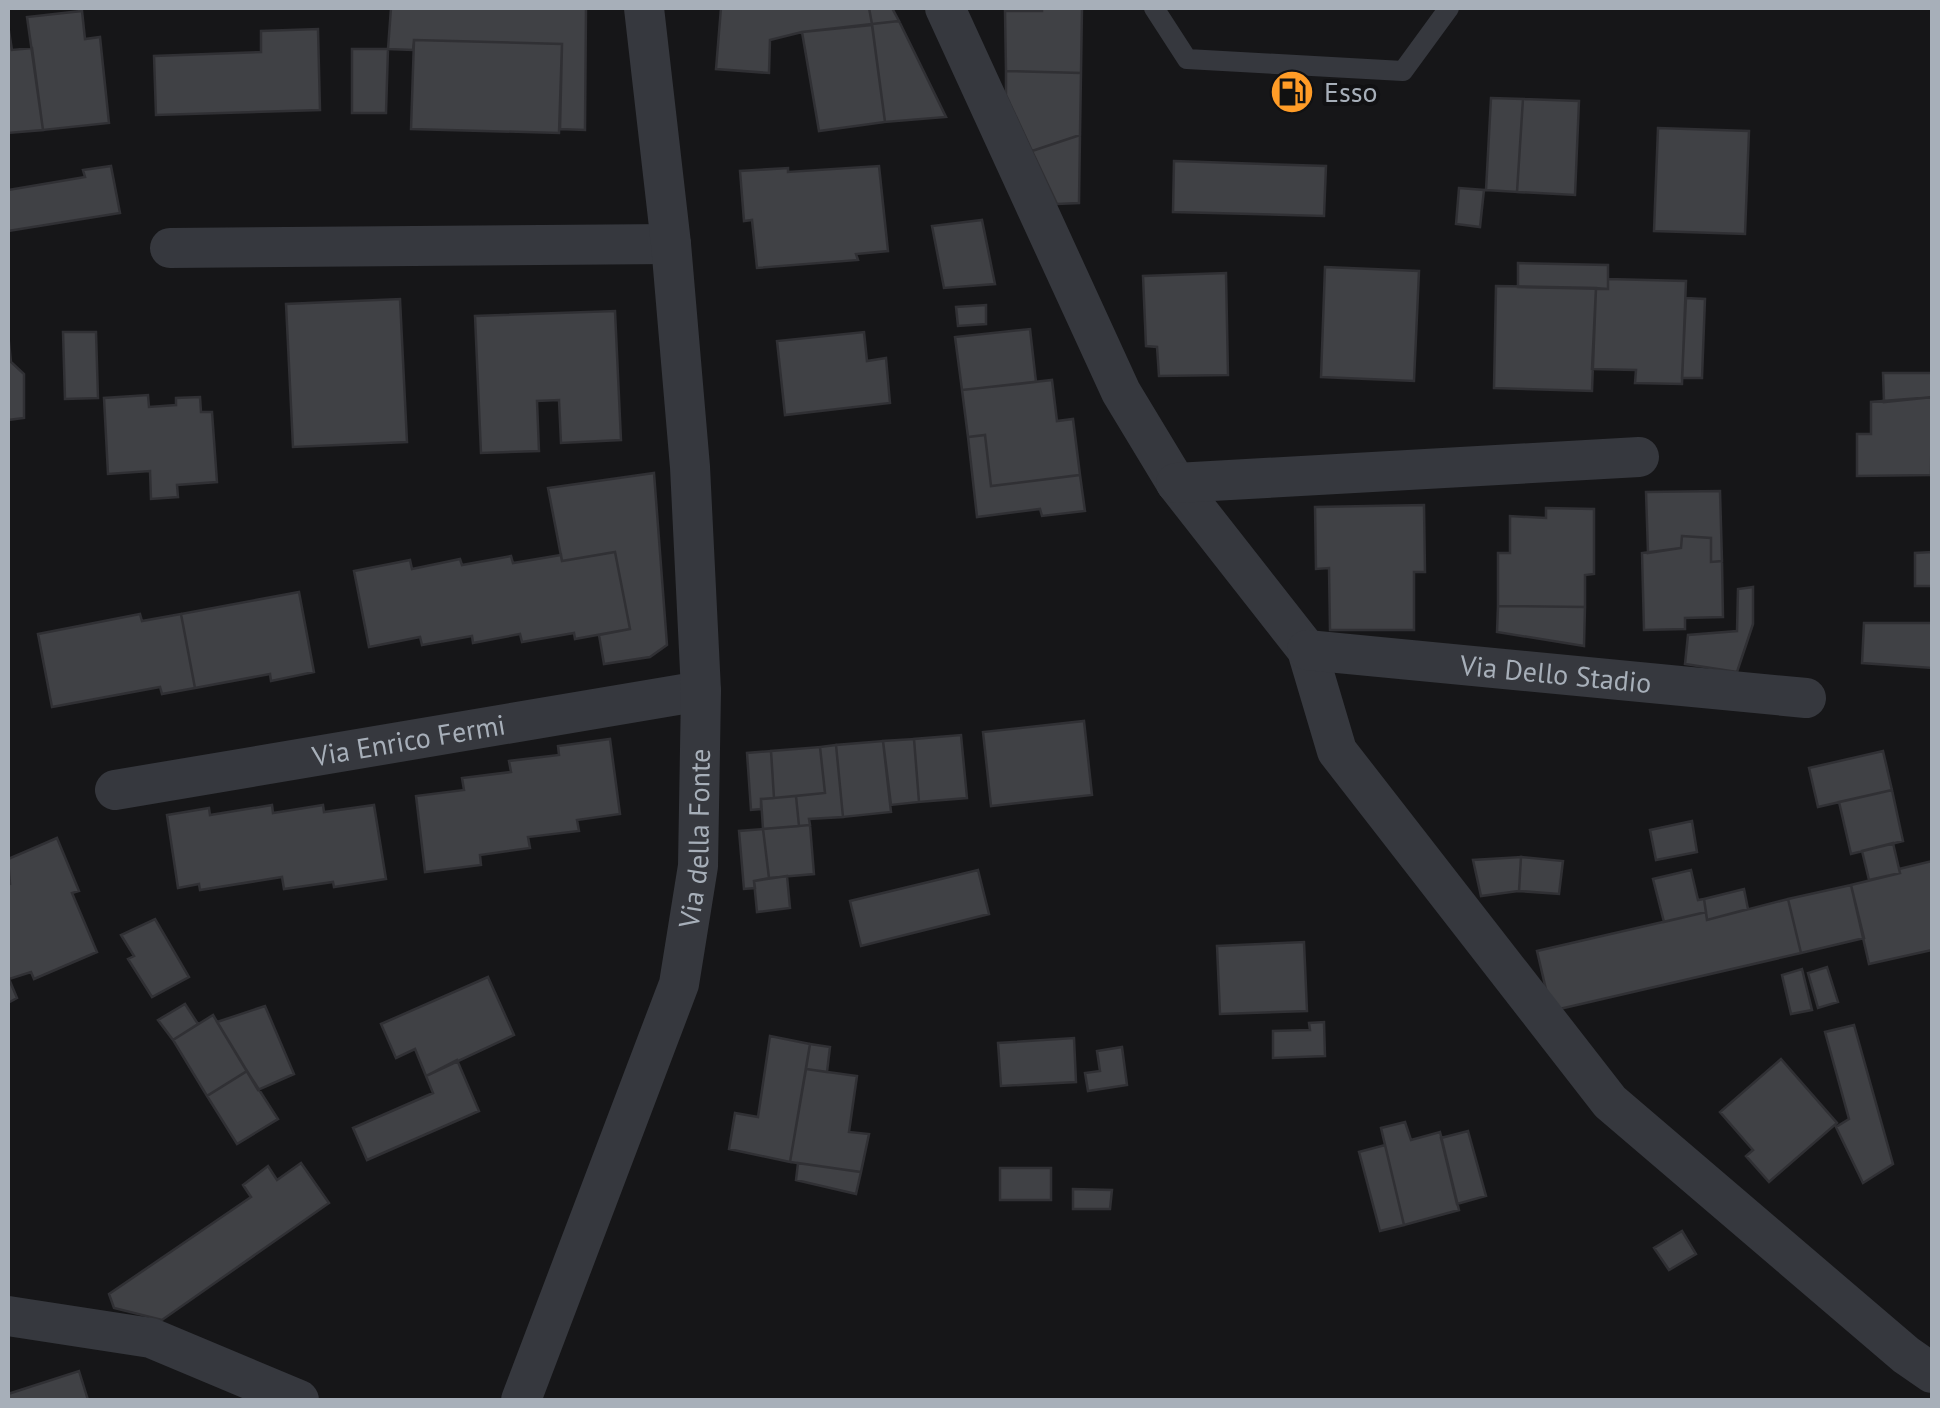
<svg xmlns="http://www.w3.org/2000/svg" width="1940" height="1408" font-family="'PT Sans',sans-serif">
<style>
.building{fill:#404145;stroke:#303034;stroke-width:2.5}
.lines{fill:none;stroke-linecap:round;stroke-linejoin:round}
.lane{stroke:#36383e;stroke-width:20}
.street{stroke:#36383e;stroke-width:40}
.labels{text-anchor:middle;stroke-width:8;stroke-linejoin:round;paint-order:stroke}
.poi-label{font-size:28px;fill:#a7afb9;stroke:#111113;text-anchor:start}
.street-label{font-size:28px;fill:#a7afb9;stroke:#111113}
</style>
<rect width="100%" height="100%" fill="#161618"/>
<path class="building" d="M391,8h195l-1,122 -25,-1 2,-85 -148,-4 -1,10 -25,-1z
M721,8h148l3,16 -70,8 -32,8 -1,33 -53,-4z
M869,8h23l7,13 -27,3z
M1042,8h40l-1,65 -75,-2 -1,-60h37z
M82,11l3,28 15,-2 9,86 -66,7 -16,-113z
M899,21l47,96 -61,5 -13,-98z
M8,25l4,25 20,-2 11,82 -35,3z
M872,25l13,97 -66,9 -17,-99z
M318,29l2,81 -164,5 -2,-59 107,-4v-21z
M414,40l148,4 -3,89 -148,-4z
M352,49h36l-2,64h-34z
M1006,71l75,2 -1,62 -48,16 -26,-56z
M1491,98l32,1 -6,93 -31,-2z
M1523,99l56,2 -4,94 -58,-3z
M1658,128l91,3 -4,103 -91,-3z
M1080,135l-1,68 -22,1 -25,-53z
M1174,161l152,5 -2,50 -151,-4z
M111,166l9,47 -112,18v-41l77,-13 -2,-7z
M879,166l9,85 -32,3 2,6 -101,8 -5,-48 -8,1 -4,-50 48,-3v4z
M1459,188l25,2 -4,37 -24,-3z
M982,220l13,64 -51,4 -12,-62z
M1518,263l90,2v24l-90,-2z
M1325,267l94,4 -5,110 -93,-4z
M1226,273l2,102 -69,1 -2,-29 -11,-1 -3,-70z
M1608,279l78,2 -4,103 -47,-1 1,-13 -44,-1 4,-81 12,1z
M1496,286l100,2 -4,103 -98,-3z
M1686,298l19,1 -3,79h-20z
M400,299l7,143 -114,5 -7,-143z
M986,305v19l-28,2 -2,-19z
M615,311l6,129 -60,3 -2,-43 -22,1 2,50 -58,2 -6,-137z
M1030,329l6,53 -74,8 -7,-53z
M63,332h33l2,66 -33,1z
M864,332l3,29 19,-3 4,45 -105,12 -8,-74z
M8,333l3,29 13,12v44l-16,2z
M1883,373h49v24l-48,5z
M1052,380l5,41 16,-2 7,56 -89,11 -6,-51 -17,2 -6,-47z
M148,395l1,12 27,-2v-7l24,-1 1,15h11l5,70 -40,3 1,12 -27,2 -1,-28 -42,3 -4,-76z
M1932,397l-1,78 -74,1v-42h14v-32z
M985,435l6,51 89,-11 5,36 -43,5 -2,-7 -63,8 -9,-80z
M654,473l13,172 -17,12 -46,7 -5,-29 31,-6 -15,-77 -53,9 -14,-73z
M1720,491l2,70 -11,1v-24l-29,-2 -1,12 -33,5 -2,-61z
M1424,505l1,67h-11v58h-84l-1,-62 -13,1 -1,-62z
M1546,508l48,1v65l-9,1v32l-87,-1v-53h12v-37l36,2z
M1682,536l29,2v24l11,-1 1,56 -38,1v11l-41,1 -2,-77 39,-5z
M615,552l15,77 -55,10 -1,-6 -52,9 -2,-8 -47,9 -1,-7 -50,9 -2,-8 -51,10 -15,-76 56,-11 2,9 48,-10 2,6 49,-9 2,7 48,-8 1,6z
M1932,552v34h-17v-33z
M1753,587v37l-16,48 -52,-8 3,-29 49,-4 1,-42z
M299,592l15,80 -43,9 -1,-7 -75,14 -14,-74z
M1498,606l87,1 -1,39 -87,-14z
M140,614l2,7 39,-7 14,74 -33,6 -2,-7 -108,20 -14,-73z
M1864,623h68v45l-70,-5z
M1084,721l8,74 -101,11 -8,-74z
M961,735l6,63 -48,4 -5,-63z
M610,739l10,75 -43,6 2,11 -51,6 2,11 -50,7 1,10 -56,7 -9,-76 48,-6 -2,-12 49,-6 -2,-11 50,-6 -1,-9z
M914,739l5,63 -28,3 -8,-64z
M883,741l8,71 -48,5 -7,-72z
M836,745l7,72 -34,2 1,6 -11,1 -3,-30 29,-3 -5,-46z
M820,747l5,46 -51,5 -3,-47z
M771,751l3,47 -13,1v10l-10,1 -4,-57z
M1883,751l9,39 -74,17 -9,-39z
M1892,790l11,51 -52,13 -12,-52z
M796,796l3,30 -36,3 -2,-30z
M272,805l1,8 50,-8 1,7 50,-7 12,74 -52,8 -1,-5 -49,7 -2,-12 -82,13 -1,-6 -21,4 -11,-73 42,-7 1,7z
M1692,821l5,31 -41,8 -6,-30z
M810,825l4,49 -45,4 -6,-49z
M763,829l6,49 -15,3 1,7 -11,1 -5,-58z
M57,838l22,53 -7,2 25,59 -63,27 -3,-7 -22,7 8,19 -9,5v-118l2,-1 -2,-25z
M1893,843l7,30 -31,7 -7,-29z
M1521,857l-2,34 -38,5 -8,-36z
M1521,857l42,4 -4,33 -40,-3z
M1932,861v89l-63,14 -18,-79 49,-12 -1,-4z
M978,870l11,44 -128,32 -11,-45z
M1691,870l7,30 6,-1 2,13 -42,10 -11,-43z
M787,876l3,32 -33,4 -3,-31z
M1851,885l13,53 -63,15 -13,-54z
M1744,889l4,20 -41,11 -3,-21z
M1788,899l13,54 -250,58 -14,-60 169,-39 1,8z
M155,919l34,58 -37,20 -24,-38 6,-3 -13,-21z
M1304,942l3,69 -87,3 -3,-68z
M1827,967l11,35 -20,6 -10,-35z
M1802,969l10,41 -21,4 -9,-39z
M488,977l26,58 -88,41 -11,-27 -19,9 -15,-34z
M185,1004l13,20 -25,16 -15,-20z
M265,1006l29,68 -36,16 -41,-68z
M213,1015l34,56 -40,25 -34,-56z
M1324,1022l1,34 -52,2v-27l37,-1 -1,-7z
M1854,1025l39,139 -30,19 -27,-56 13,-8 -24,-87z
M770,1036l40,8 -20,118 -61,-13 6,-36 23,4z
M1074,1038l2,44 -75,4 -3,-43z
M810,1044l20,3 -3,25 -21,-3z
M1122,1047l5,38 -39,6 -3,-18 15,-2 -3,-20z
M1781,1059l56,64 -68,59 -23,-26 7,-6 -33,-38z
M457,1060l22,51 -112,49 -14,-32 80,-35 -7,-17z
M806,1069l51,7 -8,56 20,2 -8,38 -71,-10z
M247,1071l31,48 -41,25 -30,-48z
M1405,1122l6,18 29,-8 19,78 -55,15 -23,-97z
M1468,1131l18,65 -29,8 -16,-66z
M1385,1145l19,80 -24,6 -21,-79z
M301,1163l28,40 -167,117 -48,-12 -5,-14 142,-97 -8,-12 25,-19 9,14z
M798,1163l63,9 -5,22 -60,-14z
M1000,1168h51v32h-51z
M1073,1189l39,1 -2,19h-37z
M1682,1231l14,23 -27,16 -15,-22z
M79,1371l9,29h-80v-6z"/>
<g class="lines">
<path class="lane" d="M1154,8l33,51 216,12 46,-63"/>
<g class="street">
<path d="M945,8l176,384 55,91 131,167 30,101 273,351 296,253 26,18"/>
<path d="M170,248l501,-4"/>
<path d="M1176,483l463,-26"/>
<path id="s1" d="M1307,650l499,48"/>
<path id="s2" d="M115,790l586,-99"/>
<path d="M8,1316l143,22 148,62"/>
<path id="s3" d="M521,1400l158,-416 19,-118 3,-175 -11,-224 -19,-223 -27,-236"/>
</g>
</g>
<defs>
<g id="fuel-disc" transform="scale(2.25)"><circle r="9.5" fill="#ff9c27" stroke="#111113"/><path d="M-5.5-6h7V0h2V4h1.3V-2.5L3-4.5l.8-.8L6-3V5H2.5V1h-1V6h-7ZM-4.2-4.7v3.2H.2V-4.7Z" fill="#111"/></g>
</defs>
<g fill-rule="evenodd">
<use href="#fuel-disc" x="1292" y="92"/>
</g>
<g class="labels">
<g class="poi-label">
<text x="1324" y="102">Esso</text>
</g>
<g class="street-label">
<text dy="10" stroke="none"><textPath href="#s1" startOffset="250">Via Dello Stadio</textPath></text>
<text dy="10" stroke="none"><textPath href="#s2" startOffset="298">Via Enrico Fermi</textPath></text>
<text dy="10" stroke="none"><textPath href="#s3" startOffset="592">Via della Fonte</textPath></text>
</g>
</g>
<rect width="1940" height="1408" fill="none" stroke="#a7afb9" stroke-width="20"/>
</svg>
